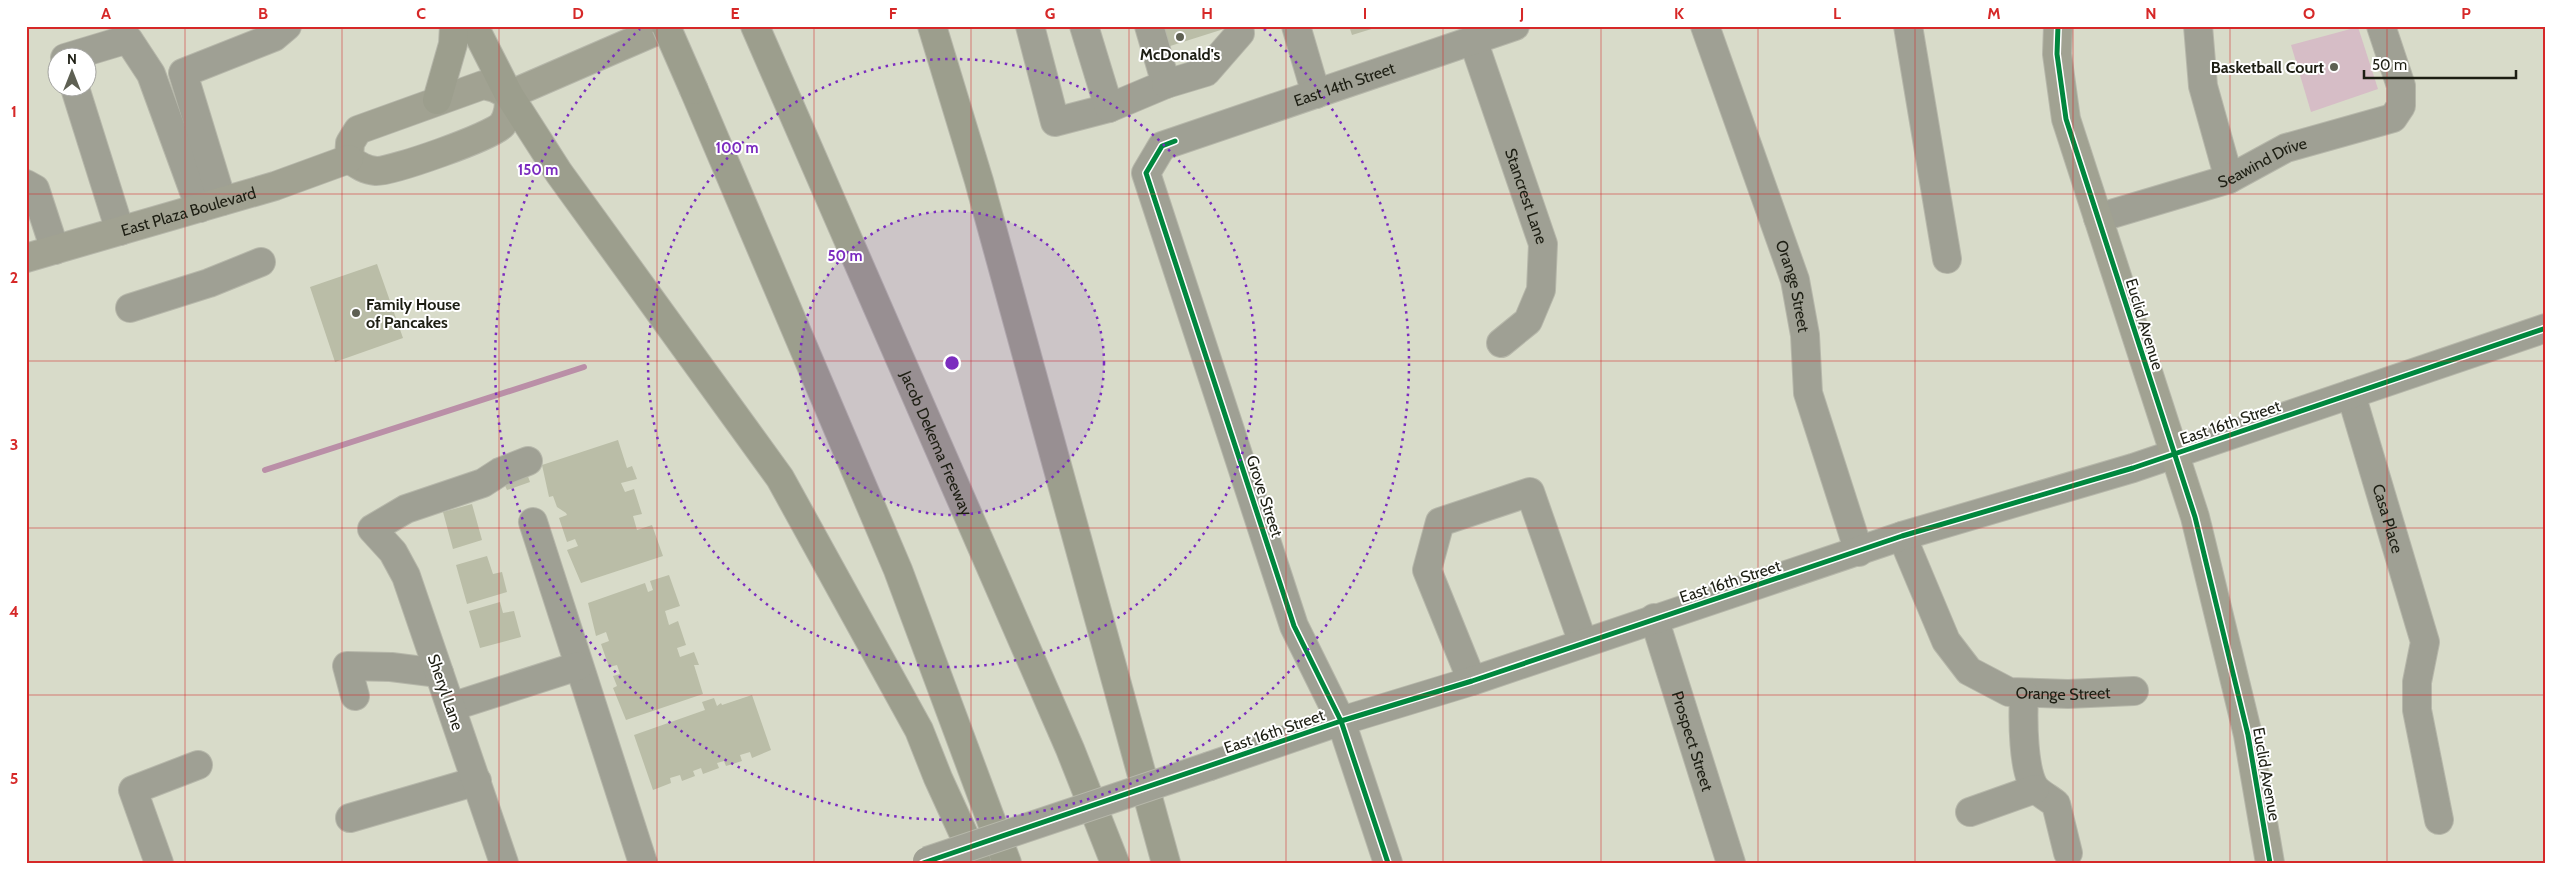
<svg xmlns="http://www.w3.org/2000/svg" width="2572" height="889" font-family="Cabin,sans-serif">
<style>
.garden{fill:#d6bdc6}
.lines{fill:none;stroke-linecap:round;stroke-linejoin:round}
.stream{stroke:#ba8fa7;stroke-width:6}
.building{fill:#babda7}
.minor-casing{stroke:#b6b7aa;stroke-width:30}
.major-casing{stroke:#b6b7aa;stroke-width:30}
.highway-casing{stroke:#b6b7aa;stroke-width:30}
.minor{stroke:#9fa094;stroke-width:28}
.major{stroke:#a1a292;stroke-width:28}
.highway{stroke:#9c9e8d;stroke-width:28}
.minor-bridge-casing{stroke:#b6b7aa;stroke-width:30;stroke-linecap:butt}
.highway-bridge-casing{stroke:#b6b7aa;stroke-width:30;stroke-linecap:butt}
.minor-bridge{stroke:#9fa094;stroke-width:28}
.highway-bridge{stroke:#9c9e8d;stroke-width:28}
.cycleway-casing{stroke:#fff;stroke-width:8}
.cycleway{stroke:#00873e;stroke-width:5}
.grid{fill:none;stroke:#d62828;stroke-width:1;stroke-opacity:0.55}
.ring{fill:none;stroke:#7b2cbf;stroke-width:2.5;stroke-dasharray:2.5 5}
.poi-dot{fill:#5e6053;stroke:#fff;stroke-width:2}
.labels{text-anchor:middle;stroke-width:4;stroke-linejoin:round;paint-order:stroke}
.poi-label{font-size:16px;font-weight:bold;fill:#1d1e13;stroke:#fff}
.street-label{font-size:16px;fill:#1d1e13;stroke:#fff}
.centre{fill:#7b2cbf;stroke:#fff;stroke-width:2.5}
.ring-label{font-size:15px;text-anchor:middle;font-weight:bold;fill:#7b2cbf;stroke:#fff;stroke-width:4;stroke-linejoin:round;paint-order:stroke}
.neatline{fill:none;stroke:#d62828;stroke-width:2}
.grid-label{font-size:16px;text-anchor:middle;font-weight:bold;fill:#d62828}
</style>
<rect width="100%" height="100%" fill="#d8dbc9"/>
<path class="garden" d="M2358,27l20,62 -67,23 -20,-67z"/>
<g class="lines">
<path class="stream" d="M265,470l319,-103"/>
</g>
<path class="building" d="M1160,26h67v2l-60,19z
M1349,26h29v1l-26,8z
M377,264l26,74 -68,24 -25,-75z
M618,440l9,28 5,-2 5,13 -16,4 4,9 9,-3 8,25 -9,2 4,14 15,-5 11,31 -82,27 -14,-33 11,-4 -3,-7 -8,3 -8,-24 8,-3 -1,-2 -9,-6 -4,-11 -4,1 -7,-32z
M526,471l4,11 -23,8 -5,-11z
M472,504l10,36 -29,9 -10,-37z
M487,556l6,18 9,-2 5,20 -40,12 -11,-39z
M669,575l11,31 -15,5 4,14 9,-4 8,24 -9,3 3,9 14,-5 5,13h-5l9,29 -77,26 -13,-32 4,-2 -4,-10 7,-2 -3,-9 -8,2 -8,-23 8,-3 -3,-9 -10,4 -8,-33 57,-20 3,9 5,-2 -3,-9z
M500,602l3,11 11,-2 7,26 -41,11 -11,-37z
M752,695l19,55 -19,8 -2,-6 -10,3 2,6 -16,5 -2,-5 -7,2 2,5 -16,6 -2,-6 -8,3 2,5 -13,5 -2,-6 -10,3 1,5 -18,7 -19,-55 71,-25 -3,-8 12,-4 3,8 4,-3 1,2z"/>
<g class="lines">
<g class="minor-casing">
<g id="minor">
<path d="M1030,26l25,96 54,-14"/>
<path d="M1084,26l25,82 57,-24 -17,-58"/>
<path d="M1296,26l20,68"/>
<path id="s1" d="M1705,26l90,254 10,55 3,58 51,159"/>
<path d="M1908,26l39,233"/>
<path d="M2198,26l5,60 26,93"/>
<path id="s2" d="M1473,40l70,204 -2,46 -13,31 -27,22"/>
<path d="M65,58l63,-19 23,35 49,134"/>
<path d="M1166,84l40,-12 34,-39 -1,-7"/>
<path d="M75,88l45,143"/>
<path d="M26,184l9,5 20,61"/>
<path d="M222,201l-39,-128 91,-36 13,-11"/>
<path id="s3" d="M2098,218l131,-39 57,-31 107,-30 8,-12v-20l-20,-60"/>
<path d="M130,308l79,-25 52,-21"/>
<path id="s4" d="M2351,394l74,248 -8,40v28l22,110"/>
<path d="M533,522l110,341"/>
<path id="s5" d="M1902,536l44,105 23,30 40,21 59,2 66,-3"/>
<path id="s6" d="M1654,618l77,245"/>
<path d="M1472,681l-45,-111 13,-48 90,-30 53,151"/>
<path d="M2024,694c-1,20 -2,82 13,96 5,5 13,9 19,14l12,49"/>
<path d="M355,696l-8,-30 44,1 48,6"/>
<path d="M451,707l127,-41"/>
<path d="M1210,766l131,-45 131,-40 430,-145 231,-68 413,-140"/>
<path d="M1970,812l65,-23"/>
<path d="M350,818l127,-37"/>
<path d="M159,863l-26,-73 65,-25"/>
<path d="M504,863l-98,-287 -13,-24 -21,-23 34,-20 77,-26 17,-11 28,-11"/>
<path id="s7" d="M1388,863l-47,-142 -47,-95 -148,-453 16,-27 353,-120"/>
</g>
</g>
<g class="major-casing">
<g id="major">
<path d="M2058,26l-1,28 9,65 129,398 53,218 22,128"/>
<path d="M509,95l159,-69"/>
<path d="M349,159c9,6 16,11 27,12 15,1 117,-35 126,-46 7,-9 7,-20 7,-30"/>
<path d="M349,159l1,-16 8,-13 125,-45 12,3 14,7"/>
<path id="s8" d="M26,258l249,-72 74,-27"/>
</g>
</g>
<g class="highway-casing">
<g id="highway">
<path d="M474,26l35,69 50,78 221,305 139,252 19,48 39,85"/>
<path id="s9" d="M755,26l315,723 45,114"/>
<path d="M932,26l47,155 187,682"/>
<path d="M694,90l204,480 109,293"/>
<path d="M437,100l16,-56 1,-18"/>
</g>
</g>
<use href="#minor" class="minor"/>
<use href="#major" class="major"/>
<use href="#highway" class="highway"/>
<g class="minor-bridge-casing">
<path id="minor-bridge" d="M927,861l283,-95"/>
</g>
<g class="highway-bridge-casing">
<path id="highway-bridge" d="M666,26l28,64"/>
</g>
<use href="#minor-bridge" class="minor-bridge"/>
<use href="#highway-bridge" class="highway-bridge"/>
<g class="cycleway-casing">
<path id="cycleway" d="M2058,26l-1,28 9,65 129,398 53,218 22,128
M1175,141l-13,5 -16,27 148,453 47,95 47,142
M923,863l418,-142 131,-40 430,-145 231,-68 413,-140"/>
</g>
<use href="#cycleway" class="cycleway"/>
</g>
<path class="grid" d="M185,26v837M342,26v837M499,26v837M657,26v837M814,26v837M971,26v837M1129,26v837M1286,26v837M1443,26v837M1601,26v837M1758,26v837M1915,26v837M2073,26v837M2230,26v837M2387,26v837M26,194h2520M26,361h2520M26,528h2520M26,695h2520"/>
<circle cx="952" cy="363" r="152" fill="#7b2cbf" fill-opacity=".12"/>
<g class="ring">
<circle cx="952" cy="363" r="152"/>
<circle cx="952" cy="363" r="304"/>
<path d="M1264 29A457 457 0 1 1 640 29"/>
</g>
<g class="poi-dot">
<circle cx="1180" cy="37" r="5"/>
<circle cx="2334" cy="67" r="5"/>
<circle cx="356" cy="313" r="5"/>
</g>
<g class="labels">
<g class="poi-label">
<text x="1180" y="60">McDonald's</text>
<text x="2324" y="73" text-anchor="end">Basketball Court</text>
<text x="366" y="310" text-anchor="start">Family House<tspan x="366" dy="18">of Pancakes</tspan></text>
</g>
<g class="street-label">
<text dy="6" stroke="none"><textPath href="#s7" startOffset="956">East 14th Street</textPath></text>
<text dy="6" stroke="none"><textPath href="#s3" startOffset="174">Seawind Drive</textPath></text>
<text dy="6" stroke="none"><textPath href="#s2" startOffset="165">Stancrest Lane</textPath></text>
<text dy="6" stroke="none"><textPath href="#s8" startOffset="169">East Plaza Boulevard</textPath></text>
<text dy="6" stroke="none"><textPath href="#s1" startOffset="275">Orange Street</textPath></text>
<text transform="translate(2145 324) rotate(73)" y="6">Euclid Avenue</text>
<text transform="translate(2230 422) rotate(-19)" y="6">East 16th Street</text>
<text dy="6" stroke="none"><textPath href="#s9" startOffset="455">Jacob Dekema Freeway</textPath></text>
<text transform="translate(1265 496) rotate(72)" y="6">Grove Street</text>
<text dy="6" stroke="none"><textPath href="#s4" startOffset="130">Casa Place</textPath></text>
<text transform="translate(1730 581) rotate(-18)" y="6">East 16th Street</text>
<text dy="6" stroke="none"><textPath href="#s5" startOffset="251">Orange Street</textPath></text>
<text transform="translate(446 692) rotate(71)" y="6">Sheryl Lane</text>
<text transform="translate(1274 731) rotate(-19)" y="6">East 16th Street</text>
<text dy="6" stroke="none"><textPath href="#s6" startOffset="129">Prospect Street</textPath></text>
<text transform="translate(2267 774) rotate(80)" y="6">Euclid Avenue</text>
</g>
</g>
<circle cx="952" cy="363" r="8" class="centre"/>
<g class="ring-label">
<text x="737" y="153">100 m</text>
<text x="538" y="175">150 m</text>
<text x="845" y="261">50 m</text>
</g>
<rect width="2572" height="889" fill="none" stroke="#ffffff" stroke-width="55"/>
<g transform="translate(72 72)"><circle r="24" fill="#ffffff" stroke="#a5a5a1"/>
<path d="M0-4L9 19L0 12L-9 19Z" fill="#5e6053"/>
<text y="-8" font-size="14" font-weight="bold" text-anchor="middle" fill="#1d1e13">N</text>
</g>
<path d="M2364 70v8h152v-8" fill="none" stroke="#1d1e13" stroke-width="2.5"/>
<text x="2372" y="70" font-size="15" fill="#1d1e13" stroke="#ffffff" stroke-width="4" paint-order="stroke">50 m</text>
<rect x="28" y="28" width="2516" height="834" class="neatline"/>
<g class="grid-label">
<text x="106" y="19">A</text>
<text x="263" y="19">B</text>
<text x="421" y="19">C</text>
<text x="578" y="19">D</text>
<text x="735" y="19">E</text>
<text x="893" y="19">F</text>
<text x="1050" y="19">G</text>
<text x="1207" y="19">H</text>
<text x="1365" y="19">I</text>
<text x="1522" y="19">J</text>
<text x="1679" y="19">K</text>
<text x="1837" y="19">L</text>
<text x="1994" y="19">M</text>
<text x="2151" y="19">N</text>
<text x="2309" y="19">O</text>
<text x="2466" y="19">P</text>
<text x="14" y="117">1</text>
<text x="14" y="283">2</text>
<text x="14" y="450">3</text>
<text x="14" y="617">4</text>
<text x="14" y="784">5</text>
</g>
</svg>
